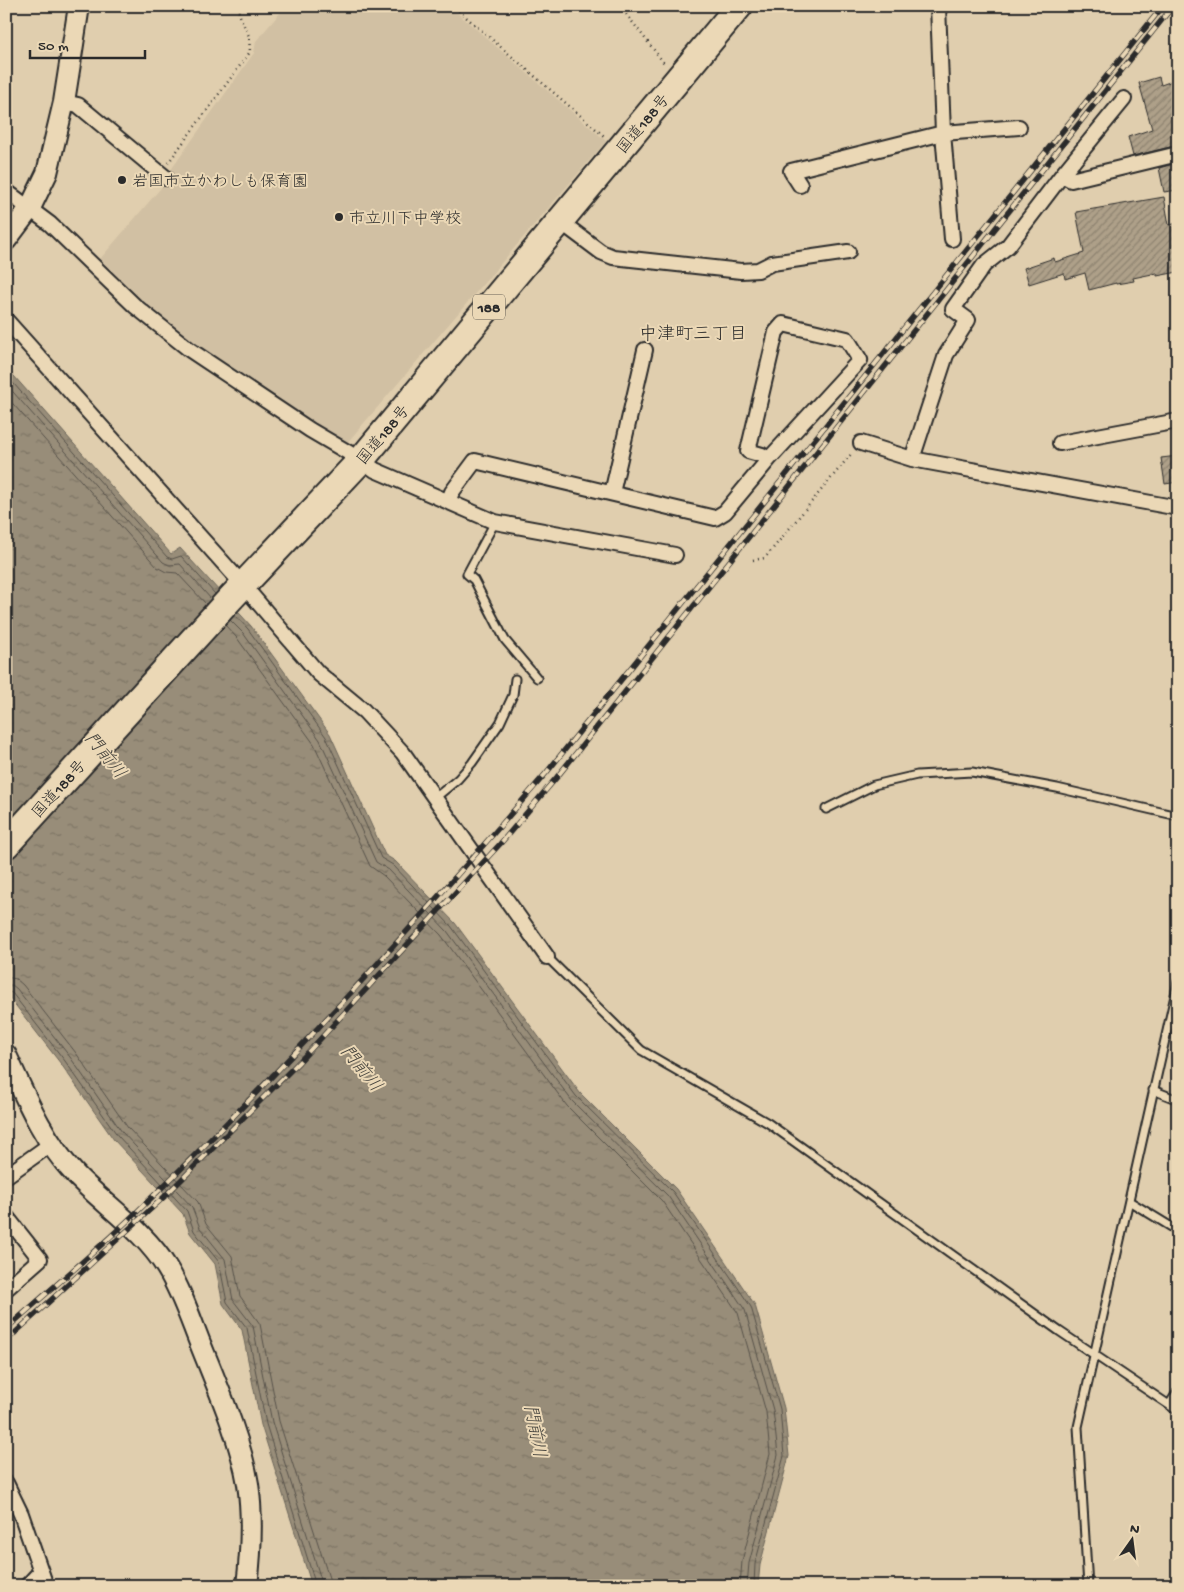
<svg xmlns="http://www.w3.org/2000/svg" width="1184" height="1592" font-family="'Gochi Hand','Klee One',sans-serif">
<style>
.built{fill:#d1c0a3}
.water{fill:url(#water-ripples);stroke:#6c665a}
.lines{fill:none;stroke-linecap:round;stroke-linejoin:round}
.shore{stroke:#57524a;stroke-width:1}
.building{fill:url(#building-hatch);stroke:#2b2b2b}
.lane-casing{stroke:#2b2b2b;stroke-width:11}
.street-casing{stroke:#2b2b2b;stroke-width:18}
.secondary-casing{stroke:#2b2b2b;stroke-width:24}
.highway-casing{stroke:#2b2b2b;stroke-width:30}
.path{stroke:#2b2b2b;stroke-width:2.5;stroke-dasharray:1 4;stroke-linecap:butt}
.lane{stroke:#ebd8b6;stroke-width:7}
.street{stroke:#ebd8b6;stroke-width:14}
.secondary{stroke:#ebd8b6;stroke-width:20}
.highway{stroke:#ebd8b6;stroke-width:26}
.rail-casing{stroke:#2b2b2b;stroke-width:5.5}
.rail{stroke:#ebd8b6;stroke-width:4;stroke-dasharray:11;stroke-linecap:butt}
.poi-dot{fill:#2b2b2b;stroke:#ebd8b6;stroke-width:2}
.labels{text-anchor:middle;stroke-width:4;stroke-linejoin:round;paint-order:stroke}
.shield{fill:#ebd8b6;stroke:#655f55;stroke-width:1}
.shield-label{font-size:15px;font-weight:bold;fill:#2b2b2b}
.street-label{font-size:16px;fill:#2b2b2b;stroke:#ebd8b6}
.poi-label{font-size:16px;fill:#2b2b2b;stroke:#ebd8b6;text-anchor:start}
.neighbourhood-label{font-size:18px;fill:#2b2b2b;stroke:#ebd8b6}
.water-label{font-size:18px;font-style:italic;fill:#46443e;stroke:#ebd8b6}
</style>
<defs>
<pattern id="water-ripples" width="26" height="14" patternUnits="userSpaceOnUse" patternTransform="scale(1.25)"><rect width="26" height="14" fill="#988d79"/><path d="M2 4q2-2 4 0t4 0M15 11q2-2 4 0t4 0" fill="none" stroke="#7c7363"/></pattern>
<pattern id="building-hatch" width="6" height="6" patternUnits="userSpaceOnUse" patternTransform="scale(1.25)"><rect width="6" height="6" fill="#aea089"/><path d="M-1 1l2-2M0 6l6-6M5 7l2-2" fill="none" stroke="#8e8370"/></pattern>
</defs>
<rect width="100%" height="100%" fill="#e0ceae"/>
<filter id="ink" filterUnits="userSpaceOnUse"><feTurbulence type="fractalNoise" baseFrequency=".02" numOctaves="2"/><feDisplacementMap in="SourceGraphic" scale="10" xChannelSelector="R" yChannelSelector="G"/><feConvolveMatrix kernelMatrix="1 2 1 2 8 2 1 2 1" color-interpolation-filters="sRGB"/></filter>
<g filter="url(#ink)">
<path class="built" d="M286,6h170l-1,5 151,130 -260,303 -146,-95 -60,-51 -40,-39 72,-84 -2,-4 84,-118 2,-12z"/>
<path class="water" d="M6,367l165,187 9,-6 71,78 79,108 55,121 10,6 60,62 125,170 96,96 79,116 29,103 5,48 -29,109 -2,21h-446l-51,-161 -19,-95 -19,-26 -8,-40 -25,-31 -7,-19 -69,-74 -53,-76 -55,-71z"/>
<g class="lines">
<path class="shore" d="M6,375l161,182 5,2 9,-3 34,38
M6,384l157,178 6,3 11,-1 31,35
M6,396l151,171 9,5 11,1 29,31
M235,615l13,14 78,108 55,121 12,7 58,61 125,170 97,96 78,115 29,102 4,47 -29,108 -1,22
M230,620l13,13 77,107 56,122 13,8 58,61 125,170 96,95 77,114 28,100 5,45 -29,108 -2,23
M225,625l12,13 77,106 56,122 14,10 57,59 126,171 95,95 76,112 28,99 4,42 -28,107 -2,25
M6,977l10,2 7,6 53,68 52,75 70,74 8,22 26,32 8,40 20,28 19,97 50,157 1,8
M6,985h6l5,4 53,68 52,75 70,75 8,21 25,31 8,41 20,26 19,96 51,164
M6,991l6,2 53,68 53,75 69,75 7,20 25,31 8,40 20,26 19,96 50,162"/>
</g>
<path class="building" d="M1159,77l2,8 17,-6v66l-45,11 -5,-19 24,-8 -13,-46z
M1177,163l1,27 -14,2 -5,-24z
M1164,197l5,28 9,-2v49l-21,4v-3l-24,5 1,3 -18,3v-1l-27,7 -4,-17 -20,6 -1,-6 -35,11 -5,-16 30,-10 1,4 29,-9 -8,-41z
M1178,456v26l-13,2 -4,-26z"/>
<g class="lines">
<g class="lane-casing">
<path id="lane" d="M495,522l-28,52 7,6 31,60 32,38
M435,798l23,-19 14,-16 28,-40 13,-28 2,-16
M826,809l48,-24 43,-10 55,-3 85,16 121,28
M547,957l94,93 127,73 291,208 119,80
M1153,1090l25,10
M1129,1201l49,30
M1169,1405l9,-14
M1088,1586l-10,-159 100,-445"/>
</g>
<g class="street-casing">
<path id="street" d="M938,6l5,127 9,106
M1124,99l-62,76 -54,71 -24,19 -31,44 15,11 -22,35 -34,104 266,49
M64,102l14,3 88,73
M1062,175l9,5 107,-26
M800,185l-9,-14 152,-38 76,-6
M6,191l44,33 85,82 55,44 120,80 51,30 14,10 120,52 180,33
M561,222l40,30 12,5 128,14 17,-1 14,-7 76,-11
M6,320l238,266 74,87 46,38 39,42 144,204
M861,443l51,16
M1060,443l118,-22
M612,493l33,-143
M448,502l4,-10 23,-31 240,57 10,-6 44,-53 91,-99 -13,-21 -64,-15 -7,8 -28,119 14,4 7,4
M6,1176l45,-32
M6,1216l34,43 -34,30
M6,1483l15,31 25,72
M27,1586l14,-15"/>
</g>
<g class="secondary-casing">
<path id="secondary" d="M6,240l24,-32 17,-35 17,-71 15,-96
M6,1055c19,41 37,85 68,118 30,32 70,57 93,95 15,24 24,53 35,80 16,40 39,93 46,136 5,34 3,68 -1,102"/>
</g>
<g class="highway-casing">
<path id="highway" d="M6,845l224,-246 131,-139 378,-454"/>
</g>
<path class="path" d="M461,6l-2,5 145,125
M620,6l44,57
M168,163l82,-111 -1,-16 -8,-17 -4,-13
M753,560l12,-2 87,-105"/>
<use href="#lane" class="lane"/>
<use href="#street" class="street"/>
<use href="#secondary" class="secondary"/>
<use href="#highway" class="highway"/>
<g class="rail-casing">
<path id="rail" d="M6,1329c46,-41 93,-80 137,-123 142,-137 275,-284 404,-434l616,-766
M6,1341l158,-144 135,-135 201,-218 57,-67 616,-771"/>
</g>
<use href="#rail" class="rail"/>
</g>
</g>
<g class="poi-dot">
<circle cx="122" cy="180" r="5"/>
<circle cx="339" cy="217" r="5"/>
</g>
<g class="labels">
<rect class="shield" x="473" y="294.5" width="32" height="25" rx="4"/>
<g class="shield-label">
<text x="489" y="312">188</text>
</g>
<g class="street-label">
<text transform="translate(642 123) rotate(-50)" y="6">国道188号</text>
<text transform="translate(382 434) rotate(-50)" y="6">国道188号</text>
<text transform="translate(58 788) rotate(-48)" y="6">国道188号</text>
</g>
<g class="poi-label">
<text x="132" y="186">岩国市立かわしも保育園</text>
<text x="349" y="223">市立川下中学校</text>
</g>
<g class="neighbourhood-label">
<text x="693" y="339">中津町三丁目</text>
</g>
<g class="water-label">
<text transform="translate(106 755) rotate(51)" y="6">門前川</text>
<text transform="translate(362 1068) rotate(51)" y="6">門前川</text>
<text transform="translate(536 1431) rotate(79)" y="6">門前川</text>
</g>
</g>
<rect width="1184" height="1592" fill="none" stroke="#ebd8b6" stroke-width="25"/>
<rect x="12" y="12" width="1159" height="1567" fill="none" stroke="#2b2b2b" stroke-width="2" filter="url(#ink)"/>
<g transform="translate(1132 1540) rotate(14)" stroke="#ebd8b6" stroke-width="4" paint-order="stroke">
<path d="M0-4L9 19L0 12L-9 19Z" fill="#2b2b2b"/>
<text y="-8" font-size="14" font-weight="bold" text-anchor="middle" fill="#2b2b2b">N</text>
</g>
<path d="M30 50v8h115v-8" fill="none" stroke="#2b2b2b" stroke-width="2.5"/>
<text x="38" y="50" font-size="15" fill="#2b2b2b" stroke="#ebd8b6" stroke-width="4" paint-order="stroke">50 m</text>
</svg>
